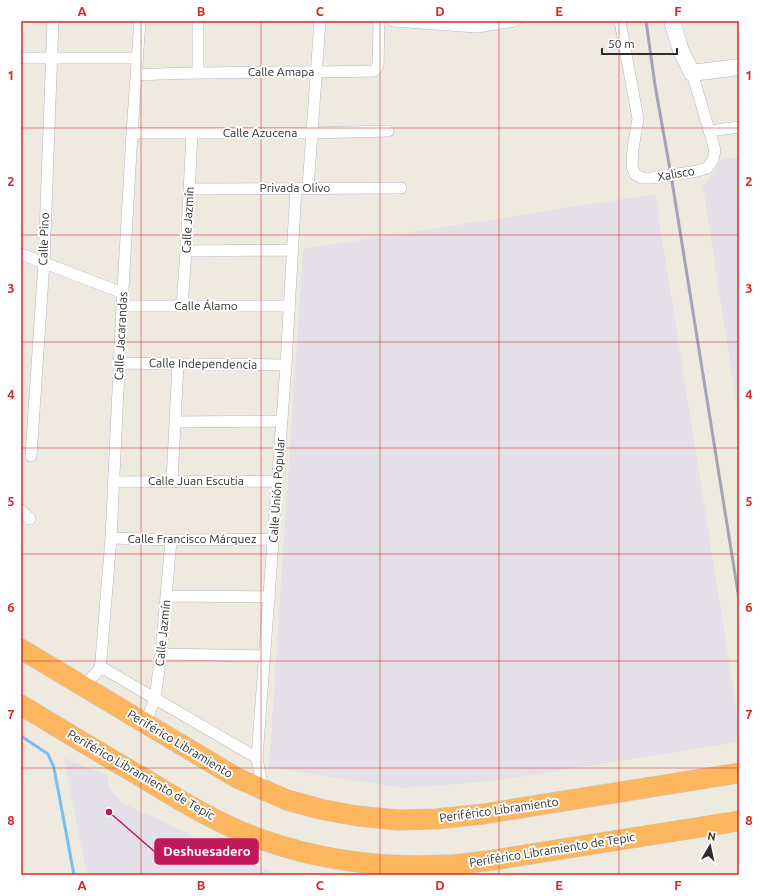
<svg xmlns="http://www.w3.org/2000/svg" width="760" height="896" font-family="Ubuntu,sans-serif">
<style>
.industrial{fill:#e3e0e7}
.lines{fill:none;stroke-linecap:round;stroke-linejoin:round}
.stream{stroke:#76bfee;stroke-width:3}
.street-casing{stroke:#b4b5c0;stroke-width:12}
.secondary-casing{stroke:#b4b5c0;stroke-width:17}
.highway-casing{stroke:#c8c8c8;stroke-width:21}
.street{stroke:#fff;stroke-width:11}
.secondary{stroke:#fff;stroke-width:16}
.highway{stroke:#fdb65d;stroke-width:20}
.rail{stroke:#a3a3b7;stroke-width:3}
.grid{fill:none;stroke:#d62828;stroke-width:1;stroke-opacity:0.55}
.labels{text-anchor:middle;stroke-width:4;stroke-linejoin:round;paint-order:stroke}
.street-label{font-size:12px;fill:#2d2d2d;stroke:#fff}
.leader{fill:none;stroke:#c2185b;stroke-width:1.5}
.callout-dot{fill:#c2185b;stroke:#fff;stroke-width:1.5}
.callout{fill:#c2185b;stroke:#c2185b;stroke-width:1.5}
.callout-label{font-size:13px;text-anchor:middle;font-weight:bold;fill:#fff}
.neatline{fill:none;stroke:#d62828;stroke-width:1.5}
.grid-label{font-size:13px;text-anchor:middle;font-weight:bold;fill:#d62828}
</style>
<rect width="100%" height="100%" fill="#eeeae0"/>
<path class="industrial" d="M739,157v264l-36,-235 19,-26z
M655,194l84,531v17l-246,39 -90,7 -134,-21 34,-518z
M64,758l44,17v7l4,10 12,12 38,17 59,30 59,24h-193z"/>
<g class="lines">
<path class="stream" d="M21,736l27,18 6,14 20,107"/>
<g class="street-casing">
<path id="street" d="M393,21l84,6 38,-6
M620,21l18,98 -5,29 -1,18 3,8 7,4h10l45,-7 10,-3 6,-8 2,-10 -23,-77
M21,58h116
M198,72v-51
M137,75c79,-4 158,-2 237,-4l4,-5 1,-45
M709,131l30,-4
M132,133h180l76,-2
M308,188l12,-167
M190,189l211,-1
M186,251l107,-1
M21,254l102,39
M122,306h168
M182,306l4,-55 6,-118
M119,363l167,2
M176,422l106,-1
M31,456l13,-194 9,-241
M172,481l6,-117
M114,482l164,-1
M21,510l9,9
M111,538l60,2 102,-1
M166,596l104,1
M161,653l2,1 101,2
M101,667l156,91
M83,686l17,-17 1,-9 10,-122 11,-232 10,-173 8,-112
M145,723l10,-24 6,-46 10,-113
M263,790l-6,-32 29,-393 10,-177"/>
</g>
<g class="secondary-casing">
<path id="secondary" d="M672,21l9,30 11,22 47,-6"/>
</g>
<g class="highway-casing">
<path id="highway" d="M21,649l216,129 50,22 33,9 37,7 41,4 38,-1 47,-5 256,-41
M21,705c40,24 79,48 119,71 39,24 83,51 126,65 58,20 119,27 179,24 14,0 28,-3 42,-4l252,-40"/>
</g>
<use href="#street" class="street"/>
<use href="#secondary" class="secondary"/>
<use href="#highway" class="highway"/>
<path class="rail" d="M646,21l9,64 16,90 68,424"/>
</g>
<path class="grid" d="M141,21v854M261,21v854M380,21v854M499,21v854M619,21v854M21,128h718M21,235h718M21,342h718M21,448h718M21,554h718M21,661h718M21,768h718"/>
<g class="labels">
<g class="street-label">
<text x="281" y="76">Calle Amapa</text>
<text x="260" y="137">Calle Azucena</text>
<text transform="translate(676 174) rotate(-10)" y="4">Xalisco</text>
<text x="295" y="192">Privada Olivo</text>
<text transform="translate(188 220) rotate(-87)" y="4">Calle Jazmín</text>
<text transform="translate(44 239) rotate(-88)" y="4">Calle Pino</text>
<text x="206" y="310">Calle Álamo</text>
<text transform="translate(121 336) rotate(-87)" y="4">Calle Jacarandas</text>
<text transform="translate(203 364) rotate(1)" y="4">Calle Independencia</text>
<text x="196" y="485">Calle Juan Escutia</text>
<text transform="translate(277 490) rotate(-86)" y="4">Calle Unión Popular</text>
<text x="192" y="543">Calle Francisco Márquez</text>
<text transform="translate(163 633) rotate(-84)" y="4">Calle Jazmín</text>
<text transform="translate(180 744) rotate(31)" y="4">Periférico Libramiento</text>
<text transform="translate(141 775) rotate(30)" y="4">Periférico Libramiento de Tepic</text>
<text transform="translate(499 810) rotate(-8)" y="4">Periférico Libramiento</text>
<text transform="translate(552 850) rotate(-9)" y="4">Periférico Libramiento de Tepic</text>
</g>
</g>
<path class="leader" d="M109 812L155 852"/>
<circle class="callout-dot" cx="109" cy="812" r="4"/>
<rect class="callout" x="155" y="839" width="103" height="25" rx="4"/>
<g class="callout-label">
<text x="207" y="856">Deshuesadero</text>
</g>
<rect width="760" height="896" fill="none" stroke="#ffffff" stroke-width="44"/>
<g transform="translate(710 846) rotate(9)" stroke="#ffffff" stroke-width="3" paint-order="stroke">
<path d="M0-3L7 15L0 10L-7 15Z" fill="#2d2d2d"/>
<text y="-6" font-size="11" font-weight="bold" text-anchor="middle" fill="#2d2d2d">N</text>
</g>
<path d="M602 48v6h75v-6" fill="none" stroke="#2d2d2d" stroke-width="2"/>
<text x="608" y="48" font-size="12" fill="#2d2d2d" stroke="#ffffff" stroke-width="3" paint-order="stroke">50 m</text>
<rect x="22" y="22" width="716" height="852" class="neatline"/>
<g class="grid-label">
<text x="82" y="16">A</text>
<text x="201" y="16">B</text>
<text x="320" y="16">C</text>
<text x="440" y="16">D</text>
<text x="559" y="16">E</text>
<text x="678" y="16">F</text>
<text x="11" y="80">1</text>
<text x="749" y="80">1</text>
<text x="11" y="186">2</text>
<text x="749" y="186">2</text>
<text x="11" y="293">3</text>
<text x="749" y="293">3</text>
<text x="11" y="399">4</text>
<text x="749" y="399">4</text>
<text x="11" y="506">5</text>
<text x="749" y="506">5</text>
<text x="11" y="612">6</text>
<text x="749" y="612">6</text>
<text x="11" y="719">7</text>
<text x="749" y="719">7</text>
<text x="11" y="825">8</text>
<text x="749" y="825">8</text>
<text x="82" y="890">A</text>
<text x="201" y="890">B</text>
<text x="320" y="890">C</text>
<text x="440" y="890">D</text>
<text x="559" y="890">E</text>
<text x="678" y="890">F</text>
</g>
</svg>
